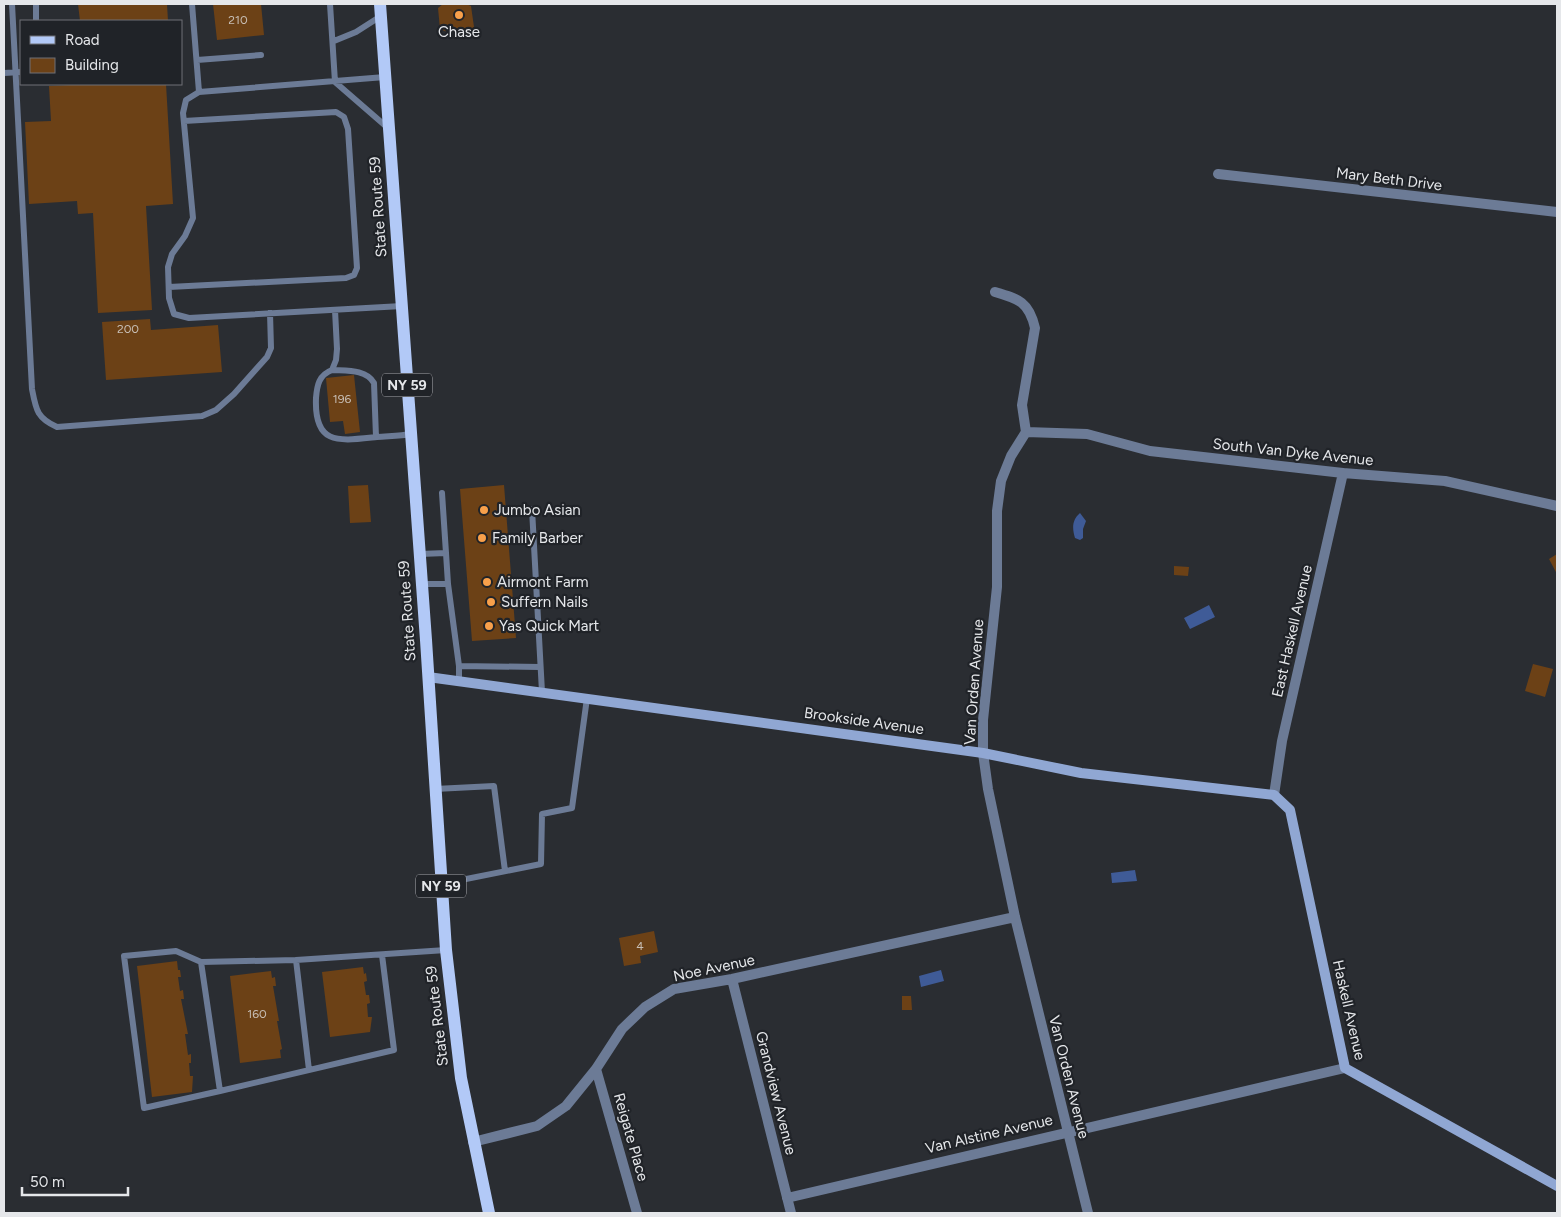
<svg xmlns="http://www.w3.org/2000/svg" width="1561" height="1217" font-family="Figtree,sans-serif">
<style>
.water{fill:#3f5b97}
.building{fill:#6c4116}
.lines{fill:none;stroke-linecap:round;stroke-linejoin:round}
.lane{stroke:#6c7b96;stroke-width:6}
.street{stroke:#6c7b96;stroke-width:10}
.secondary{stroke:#90a7d3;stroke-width:10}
.primary{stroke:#b2c9f7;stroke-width:12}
.poi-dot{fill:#f8a04b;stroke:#202328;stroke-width:2}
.labels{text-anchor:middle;stroke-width:4.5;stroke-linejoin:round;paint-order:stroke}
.number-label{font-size:12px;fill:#c7beb5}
.shield{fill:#202328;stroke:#aaacb0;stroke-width:1}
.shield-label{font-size:14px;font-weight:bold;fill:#e5e7ea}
.poi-label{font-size:15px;fill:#e5e7ea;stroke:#202328;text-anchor:start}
.street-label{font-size:15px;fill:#e5e7ea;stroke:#202328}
</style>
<rect width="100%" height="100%" fill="#2a2d32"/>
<path class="water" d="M1080,513l6,8 -3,8v9l-3,2 -5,-2c-3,-10 -3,-18 5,-25z
M1209,605l6,12 -25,12 -6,-11z
M1135,870l2,11 -25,2 -1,-10z
M941,970l3,11 -23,6 -2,-11z"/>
<path class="building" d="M78,4h89l1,17h-88z
M213,4h48l3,31 -47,5z
M443,4h23l5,2 3,21 -15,10 -19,-8 -2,-21z
M92,84h74l7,120 -27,2 6,104 -54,3 -5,-100 -15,1 -1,-13 -48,3 -4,-82 26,-1 -2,-35z
M150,319l1,11 67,-5 4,47 -116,8 -4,-58z
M354,375l6,57 -15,2 -2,-13 -13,1 -4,-44z
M368,485l3,37 -21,1 -2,-37z
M504,485l12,153 -44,3 -12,-152z
M1557,554v20l-8,-15z
M1174,566l15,1 -1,9 -14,-1z
M1533,664l20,5 -8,28 -20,-6z
M654,931l4,21 -18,4 1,7 -17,3 -5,-28z
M177,961l1,9h2l1,7h-3l2,14 3,-1 1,9h-3l7,35h-3l3,21 3,-1v9h-2l1,13h3l-1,16 -40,5 -15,-131z
M363,967l1,7 2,-1 1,8 -3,1 2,13h3l1,8 -3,1 1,13h4l-2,15 -40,5 -8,-65z
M271,971l1,7 3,-1 1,9h-3l6,35h-2l5,28 -2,1 1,8 -41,5 -10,-87z
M902,996h9l1,14h-10z"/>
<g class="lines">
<path class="lane" d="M12,4l20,385c4,21 5,29 25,38l145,-11 14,-6 18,-16 33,-37 4,-9 -1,-35
M36,4v17
M192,4l7,88
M330,4l5,78 53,46
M334,41l22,-9 25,-16
M197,60l64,-5
M4,73l17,-1
M385,77l-186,15 -13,8 -3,13 10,105 -8,18 -13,18 -4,13 1,31 5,16 15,4 213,-12
M169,287l177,-9 8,-3 3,-7 -9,-139 -4,-12 -8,-5 -152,9
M335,310l2,39 -1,11 -4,10c-13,5 -15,15 -16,28 -2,48 23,43 61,39 11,-1 23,-1 34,-3
M332,370c14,1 34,-1 42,13l2,54
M442,493l4,60
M532,509l10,183
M420,554l26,-1 2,31
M422,584h26l11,82
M459,681v-15l81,1
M435,789l59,-3 11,85
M441,884l100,-20 1,-50 30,-6 15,-110
M382,955l12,95 -174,41 -19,-129 95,-2 150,-10
M296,960l13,110
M201,962l-25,-11 -52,5 20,152 76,-17"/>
<path class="street" d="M1218,174l339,38
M995,292c24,7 34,10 40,36l-13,77 4,27 -15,24 -10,25 -4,30v76l-14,133v33l5,36 27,128 73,296
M1026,432l61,2 63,17 193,22 102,8 112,25
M1274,795l8,-54 61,-268
M732,979l59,234
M596,1069l41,144
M473,1142l64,-16 29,-20 30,-37 26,-40 23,-22 29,-18 58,-10 283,-62
M787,1198l558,-130"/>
<path class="secondary" d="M428,677l555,76 98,20 193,22 16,15 55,258 212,118"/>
<path class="primary" d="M380,4l46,636 20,310 15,128 28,135"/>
</g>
<g class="poi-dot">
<circle cx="459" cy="15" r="5"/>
<circle cx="484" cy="510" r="5"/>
<circle cx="482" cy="538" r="5"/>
<circle cx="487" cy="582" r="5"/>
<circle cx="491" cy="602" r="5"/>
<circle cx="489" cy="626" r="5"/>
</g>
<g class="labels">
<g class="number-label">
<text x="238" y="24">210</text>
<text x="128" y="333">200</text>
<text x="342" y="403">196</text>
<text x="640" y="950">4</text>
<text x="257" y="1018">160</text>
</g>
<g class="shield">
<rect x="382" y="373.5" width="50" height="23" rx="4"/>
<rect x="416" y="874.5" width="50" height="23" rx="4"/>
</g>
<g class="shield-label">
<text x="407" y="390">NY 59</text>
<text x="441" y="891">NY 59</text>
</g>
<g class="poi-label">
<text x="459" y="37" text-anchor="middle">Chase</text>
<text x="494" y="515">Jumbo Asian</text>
<text x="492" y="543">Family Barber</text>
<text x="497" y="587">Airmont Farm</text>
<text x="501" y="607">Suffern Nails</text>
<text x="499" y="631">Yas Quick Mart</text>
</g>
<g class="street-label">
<text transform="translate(1389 179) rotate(7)" y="5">Mary Beth Drive</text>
<text transform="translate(378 207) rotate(-94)" y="5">State Route 59</text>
<text transform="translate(1293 452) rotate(6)" y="5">South Van Dyke Avenue</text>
<text transform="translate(407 611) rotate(-94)" y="5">State Route 59</text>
<text transform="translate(1292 631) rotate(-77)" y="5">East Haskell Avenue</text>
<text transform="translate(974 682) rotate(-86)" y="5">Van Orden Avenue</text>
<text transform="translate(864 721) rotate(8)" y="5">Brookside Avenue</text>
<text transform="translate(714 968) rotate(-12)" y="5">Noe Avenue</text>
<text transform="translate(1349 1010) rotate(77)" y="5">Haskell Avenue</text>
<text transform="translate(437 1016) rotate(-97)" y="5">State Route 59</text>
<text transform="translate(1069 1077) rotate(76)" y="5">Van Orden Avenue</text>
<text transform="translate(776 1093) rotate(76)" y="5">Grandview Avenue</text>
<text transform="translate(989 1134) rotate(-13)" y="5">Van Alstine Avenue</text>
<text transform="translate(631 1137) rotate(74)" y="5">Reigate Place</text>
</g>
</g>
<rect width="1561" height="1217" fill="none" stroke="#e5e7ea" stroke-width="10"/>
<rect x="20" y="20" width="162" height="65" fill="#202328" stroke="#6f7176"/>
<rect x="30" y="36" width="25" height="8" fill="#b2c9f7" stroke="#6f7176"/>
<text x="65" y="45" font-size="15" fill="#e5e7ea">Road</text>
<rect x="30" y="58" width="25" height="15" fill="#6c4116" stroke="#6f7176"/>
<text x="65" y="70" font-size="15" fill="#e5e7ea">Building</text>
<path d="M22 1187v8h106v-8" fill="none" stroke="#e5e7ea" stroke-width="2.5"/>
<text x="30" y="1187" font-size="15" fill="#e5e7ea" stroke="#202328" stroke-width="4" paint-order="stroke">50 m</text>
</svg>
